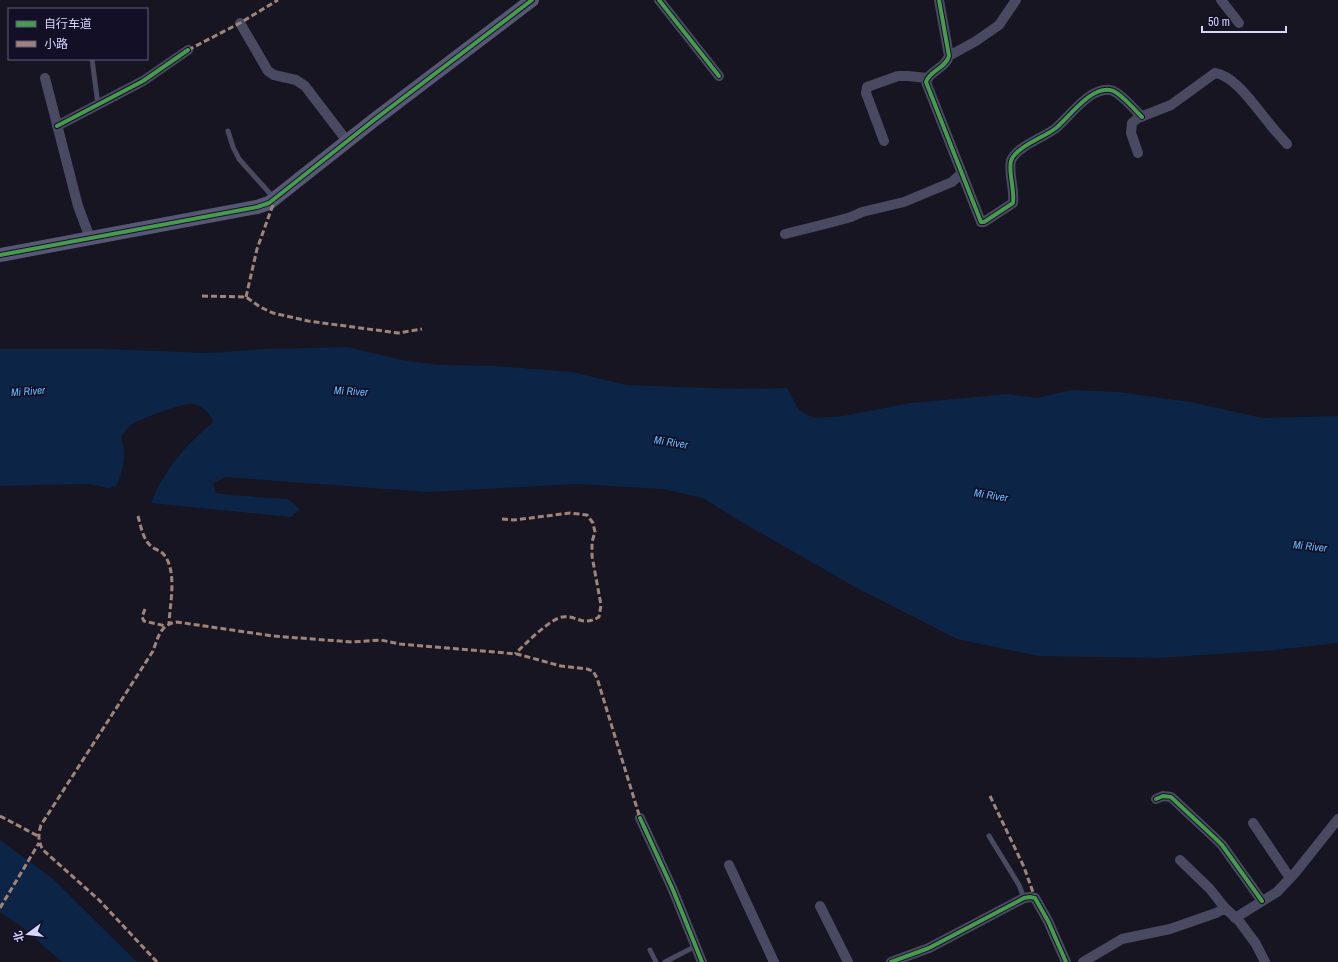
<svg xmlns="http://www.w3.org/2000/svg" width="1338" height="962" font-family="'Archivo Narrow','Noto Sans SC',sans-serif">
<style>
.water{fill:#0c2446}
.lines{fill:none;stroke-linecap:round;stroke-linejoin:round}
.lane{stroke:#494a62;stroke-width:5}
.street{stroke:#494a62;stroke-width:10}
.secondary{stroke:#575675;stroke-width:14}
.quiet{stroke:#a18479;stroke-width:3;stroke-dasharray:6 3;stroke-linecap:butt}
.cycleway-casing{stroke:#120f27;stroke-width:6}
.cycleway{stroke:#469c4c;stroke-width:4}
.labels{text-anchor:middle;stroke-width:3.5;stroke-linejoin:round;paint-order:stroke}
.water-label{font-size:11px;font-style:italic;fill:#63bfff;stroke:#120f27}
</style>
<rect width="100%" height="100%" fill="#161521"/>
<path class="water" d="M347,347l60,14 35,4 53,1 77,6 55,13 112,4 48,-1 12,22 15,8 29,-2 67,-13 97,-9 30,4 35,-8 46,2 72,10 72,16 76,-2v227l-64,7 -114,8 -121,-2 -82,-17 -102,-52 -117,-67 -35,-22 -40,-9 -86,-5 -149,8 -203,-15 -12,6 3,10 14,2 58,4 12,10 -9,8 -140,-14c12,-32 36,-59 62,-81 -3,-10 -12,-18 -23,-18 -11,0 -50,15 -59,21 -4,3 -7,8 -10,12 6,20 3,28 -4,48l-9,3 -19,-4 -89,2v-137h105l104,4 57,-4z
M0,840l52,38 85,84h-75l-41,-36 -21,-14z"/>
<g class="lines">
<path class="lane" d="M92,59l6,46
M228,131l5,16 6,12 35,39
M989,836l30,49 5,13
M650,950l6,12
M665,962l31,-16"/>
<path class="street" d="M659,0l60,76
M939,0l10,56c-3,12 -20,15 -23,26l55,140h3l29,-19c2,-12 -5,-32 -2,-42 4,-14 34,-24 45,-33 14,-12 34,-41 54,-38 9,1 25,20 32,27
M1221,0l18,23
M240,23l28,48 6,4 22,5 9,6 42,55
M949,56l27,-15 23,-16 17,-25
M45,78l33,128 12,32
M57,126l86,-45 45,-31
M884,141l-18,-48 1,-6 31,-11h10l19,2
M1138,153l-7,-20 1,-10 6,-5 33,-13 44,-32c21,3 41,35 54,50 5,7 12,14 18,21
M785,234l48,-12 18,-5 11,-5 42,-10 48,-20 10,-9
M1156,799l7,-3 8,1 45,42 6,6 40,56
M640,818l33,72 29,72
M1253,823l37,55
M1180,860l30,29 15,19 14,13 17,23 9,18
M729,865l45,97
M820,906l28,56
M1235,918l42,-26 18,-19 43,-54
M891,962l38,-14 95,-50 6,-1 5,1 13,23 18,41
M1083,962l39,-23 48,-10 46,-16 9,-5"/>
<path class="secondary" d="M0,255l257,-48 12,-4 105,-83 158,-120"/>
<path class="quiet" d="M188,50l52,-27 38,-23
M202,296l44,1 14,10 13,6 35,8 90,12 24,-4
M246,297l11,-48 18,-50
M138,516c3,11 5,24 14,31 4,3 10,4 13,9 12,17 5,48 4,67
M502,519l12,1 56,-7 17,2 6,8 2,9 -3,10v14l9,49 -2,12c-18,10 -21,-2 -37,0 -12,2 -37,27 -47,37
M145,609l-3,8 2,4 22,5
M990,796l34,71 11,31
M0,816l38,20
M0,908l39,-65
M157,962l-58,-62 -56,-50c-5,-9 -5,-15 -2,-25l112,-174c5,-13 7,-27 24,-29l96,14 79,6 29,-2 19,4 117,10 44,12 26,3 6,2 4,7 43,140"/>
<g class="cycleway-casing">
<path id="cycleway" d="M659,0l60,76
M939,0l10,56c-3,12 -20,15 -23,26l55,140h3l29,-19c2,-12 -5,-32 -2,-42 4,-14 34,-24 45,-33 14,-12 34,-41 54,-38 9,1 25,20 32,27
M57,126l86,-45 45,-31
M0,255l257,-48 12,-4 105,-83 158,-120
M1156,799l7,-3 8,1 45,42 6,6 40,56
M640,818l33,72 29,72
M891,962l38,-14 95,-50 6,-1 5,1 13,23 18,41"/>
</g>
<use href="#cycleway" class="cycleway"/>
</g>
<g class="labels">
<g class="water-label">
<text transform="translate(28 391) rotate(-4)" y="4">Mi River</text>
<text transform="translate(351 391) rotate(3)" y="4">Mi River</text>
<text transform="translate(671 442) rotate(9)" y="4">Mi River</text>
<text transform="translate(991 495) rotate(9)" y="4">Mi River</text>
<text transform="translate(1310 546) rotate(6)" y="4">Mi River</text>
</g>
</g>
<rect x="8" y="8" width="140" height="52" fill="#120f27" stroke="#615e7d"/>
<rect x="16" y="21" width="20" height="6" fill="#469c4c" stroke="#615e7d"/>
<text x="44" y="28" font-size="12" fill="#d7d5ff">自行车道</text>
<rect x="16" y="41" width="20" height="6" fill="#a18479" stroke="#615e7d"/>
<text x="44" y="48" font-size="12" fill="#d7d5ff">小路</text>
<g transform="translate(28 934) rotate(255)" stroke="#120f27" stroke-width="3" paint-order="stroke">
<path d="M0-3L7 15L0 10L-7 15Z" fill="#d7d5ff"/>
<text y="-6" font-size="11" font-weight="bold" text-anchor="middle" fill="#d7d5ff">北</text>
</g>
<path d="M1202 26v6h84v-6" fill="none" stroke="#d7d5ff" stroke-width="2"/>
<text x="1208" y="26" font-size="12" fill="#d7d5ff" stroke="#120f27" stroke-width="3" paint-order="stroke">50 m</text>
</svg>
